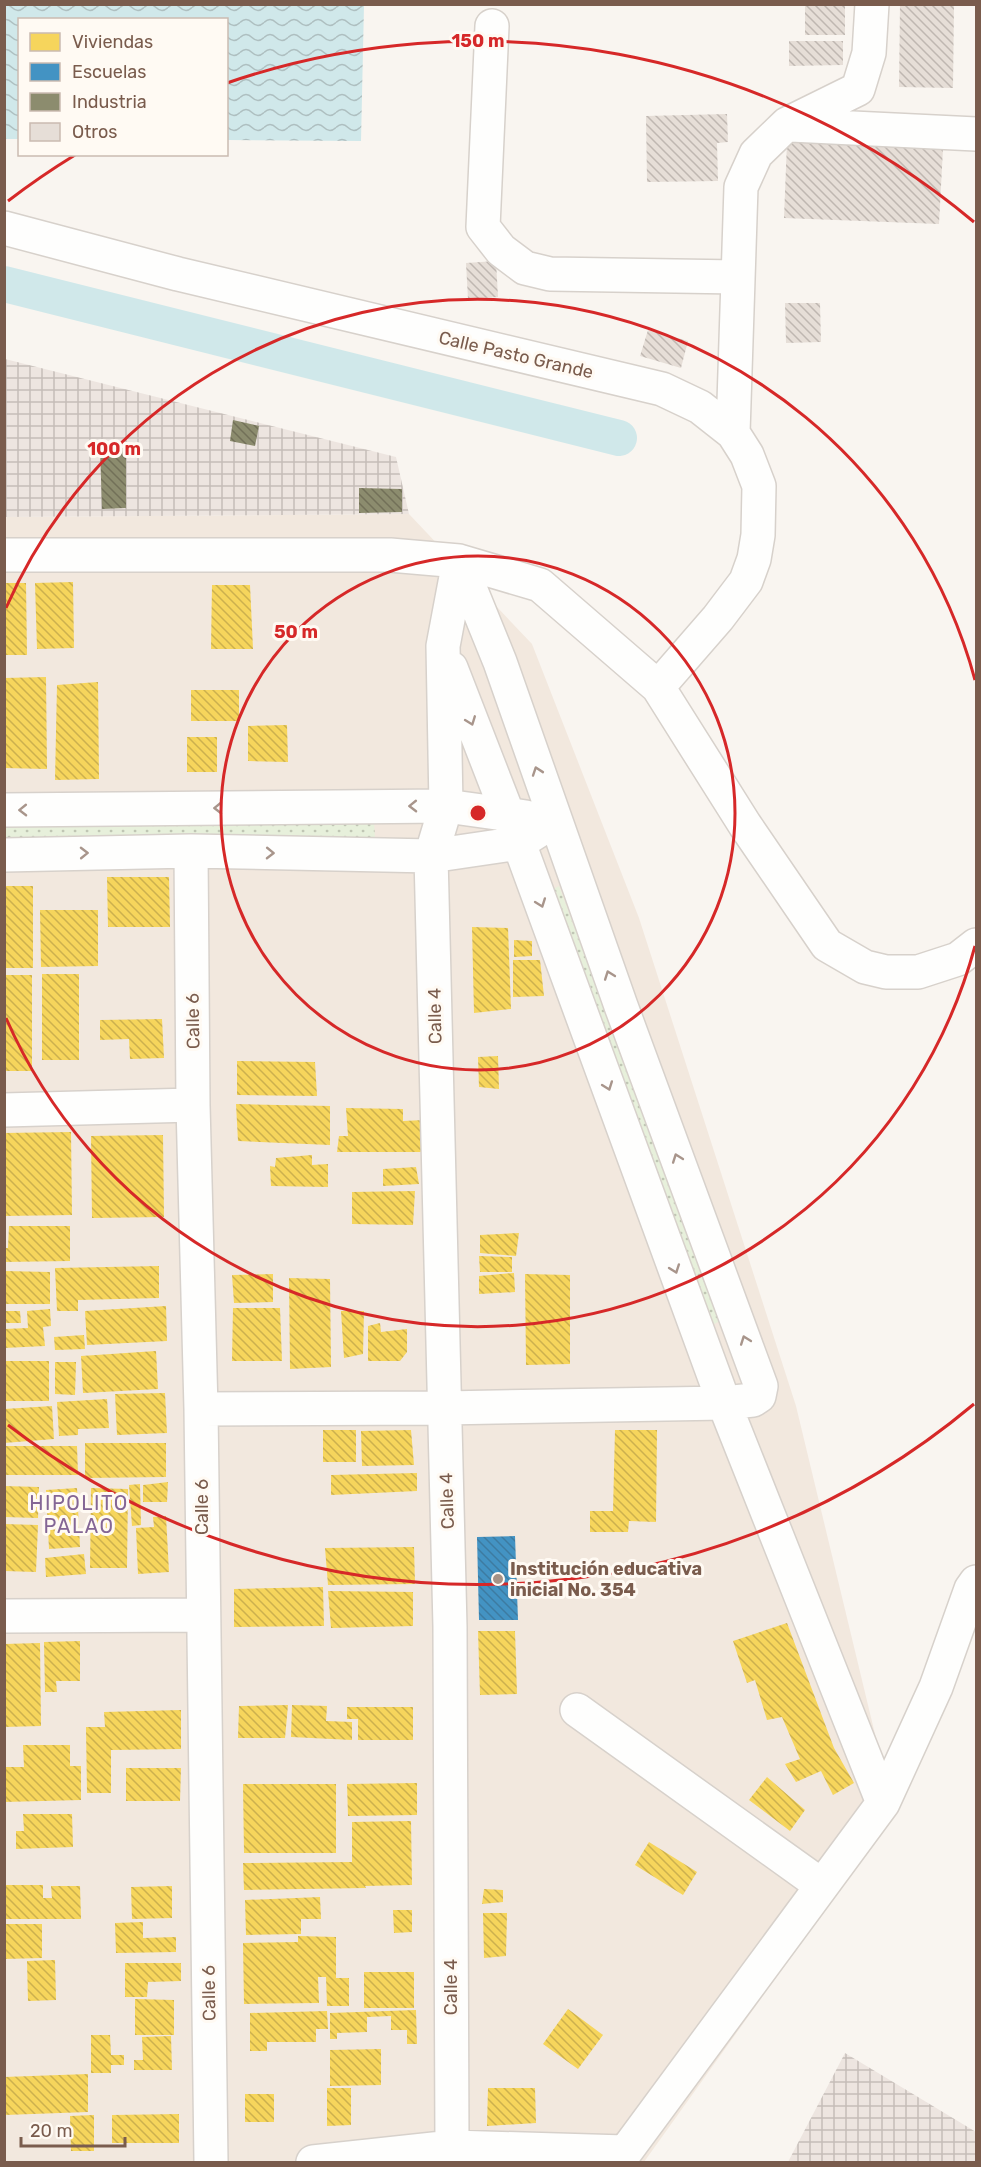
<svg xmlns="http://www.w3.org/2000/svg" width="981" height="2167" font-family="Rubik,sans-serif">
<style>
.residential{fill:#f2e8de}
.industrial{fill:url(#industrial-grid)}
.grass{fill:url(#grass-dots)}
.water{fill:url(#water-waves)}
.homes{fill:url(#homes-back-hatch)}
.schools{fill:url(#schools-back-hatch)}
.industry{fill:url(#industry-back-hatch)}
.lines{fill:none;stroke-linecap:round;stroke-linejoin:round}
.canal{stroke:#d0e8ea;stroke-width:36}
.building{fill:url(#building-back-hatch)}
.minor-casing{stroke:#d7d1cb;stroke-width:36}
.minor{stroke:#fefefd;stroke-width:33}
.oneway{stroke:#a8958b}
.ring{fill:none;stroke:#d62828;stroke-width:3}
.poi-dot{fill:#a69286;stroke:#fffaf3;stroke-width:2}
.labels{text-anchor:middle;stroke-width:6;stroke-linejoin:round;paint-order:stroke}
.street-label{font-size:18px;fill:#7a5c4d;stroke:#fffaf3}
.poi-label{font-size:18px;font-weight:bold;fill:#7a5c4d;stroke:#fffaf3;text-anchor:start}
.neighbourhood-label{font-size:20px;letter-spacing:1.5px;fill:#846695;stroke:#fffaf3}
.centre{fill:#d62828;stroke:#fffaf3;stroke-width:3}
.ring-label{font-size:18px;text-anchor:middle;font-weight:bold;fill:#d62828;stroke:#fffaf3;stroke-width:6;stroke-linejoin:round;paint-order:stroke}
</style>
<defs>
<pattern id="industrial-grid" width="8" height="8" patternUnits="userSpaceOnUse" patternTransform="scale(1.5)"><rect width="8" height="8" fill="#ede5e0"/><path d="M0 4h8M4 0v8" fill="none" stroke="#c5bdb8"/></pattern>
<pattern id="grass-dots" width="8" height="8" patternUnits="userSpaceOnUse" patternTransform="scale(1.5)"><rect width="8" height="8" fill="#e7f0db"/><path d="M2 2h.1M6 6h.1" fill="none" stroke="#c0c6b4" stroke-width="1.8" stroke-linecap="round"/></pattern>
<pattern id="water-waves" width="16" height="10" patternUnits="userSpaceOnUse" patternTransform="scale(1.5)"><rect width="16" height="10" fill="#d0e8ea"/><path d="M0 5q4-4 8 0t8 0" fill="none" stroke="#aebfc0"/></pattern>
<pattern id="homes-back-hatch" width="6" height="6" patternUnits="userSpaceOnUse" patternTransform="scale(1.5)"><rect width="6" height="6" fill="#f6d55c"/><path d="M-1 5l2 2M0 0l6 6M5-1l2 2" fill="none" stroke="#ccb04e"/></pattern>
<pattern id="schools-back-hatch" width="6" height="6" patternUnits="userSpaceOnUse" patternTransform="scale(1.5)"><rect width="6" height="6" fill="#4393c3"/><path d="M-1 5l2 2M0 0l6 6M5-1l2 2" fill="none" stroke="#3d7ba1"/></pattern>
<pattern id="industry-back-hatch" width="6" height="6" patternUnits="userSpaceOnUse" patternTransform="scale(1.5)"><rect width="6" height="6" fill="#8c8c6e"/><path d="M-1 5l2 2M0 0l6 6M5-1l2 2" fill="none" stroke="#727058"/></pattern>
<pattern id="building-back-hatch" width="6" height="6" patternUnits="userSpaceOnUse" patternTransform="scale(1.5)"><rect width="6" height="6" fill="#e6ded7"/><path d="M-1 5l2 2M0 0l6 6M5-1l2 2" fill="none" stroke="#bfb7b1"/></pattern>
</defs>
<rect width="100%" height="100%" fill="#f9f5f0"/>
<path class="residential" d="M409,514l123,130 107,274 157,488 98,407 -250,349h-639l-1,-1645z"/>
<path class="industrial" d="M5,359l391,98 13,57 -404,3z
M845,2053l131,79v30h-188z"/>
<path class="grass" d="M374,822l1,15 -370,3 -1,-14z
M559,886l161,435 -8,4 -161,-435z"/>
<path class="water" d="M5,4l359,1 -3,136 -134,-1 -1,-120h-206l-1,119h-14z"/>
<path class="homes" d="M73,582l1,66 -37,1 -2,-66z
M4,583h22l1,72h-23z
M212,585h38l3,64h-42z
M46,677l1,92 -43,-1v-90z
M98,682l1,97 -44,1 2,-95z
M191,690h48v31h-48z
M287,725l1,37 -40,-1v-35z
M187,737h30v35h-30z
M107,877h62l1,50h-62z
M4,886h29v82h-29z
M40,910h58v56l-57,1z
M472,927l36,1 3,81 -37,4z
M514,940l18,1v15l-18,1z
M513,960h27l4,36 -31,1z
M42,974h37v86h-37z
M4,975h28v96h-28z
M162,1019l2,39 -34,1 -1,-20 -29,1v-20z
M498,1056l1,33 -20,-2 -1,-30z
M237,1061l78,1 2,34 -80,-1z
M236,1104l94,2v39l-92,-4z
M346,1108l57,1v12l21,-1 2,32h-89l2,-16h9z
M71,1132l1,83 -68,1v-83z
M163,1135l1,82 -72,1 -1,-82z
M312,1155v10l16,-1v23l-57,-1 -1,-20 5,1 1,-9z
M416,1167l3,17 -36,2v-17z
M415,1191l-2,34 -61,-1v-32z
M9,1226h61v35l-66,1v-14h4z
M519,1233l-3,23 -36,-3v-18z
M479,1256l33,1v15h-32z
M159,1266v32l-81,2v11h-21l-2,-43z
M4,1271l46,1v32h-46z
M514,1273l1,19 -36,2v-18z
M273,1274v28l-39,1 -2,-28z
M525,1274l45,1v89l-44,1z
M289,1278l41,1 1,88 -41,2z
M166,1306l1,35 -80,4 -2,-34z
M233,1308h47l2,53h-50z
M50,1309l1,17 -8,1 2,19 -41,2v-19l24,-1 -1,-17z
M4,1311h16l1,12h-17z
M341,1311h23l-1,43 -19,4z
M380,1323l1,9 26,-3v23l-7,9h-32v-35z
M84,1335l1,14 -30,1 -1,-13z
M156,1351l2,38 -75,4 -2,-37z
M4,1361h45v40h-45z
M55,1362h21l-1,33 -20,-1z
M165,1393l2,40 -50,2 -2,-41z
M107,1399l2,29 -31,1v6l-19,1 -2,-34z
M52,1406l2,33 -50,4v-34z
M323,1430h33v32h-33z
M411,1430l3,35 -52,1 -1,-35z
M615,1430h42l-1,92 -27,-1 -1,11h-38v-21h23z
M85,1443h81v34l-81,1z
M4,1446h73l1,29h-74z
M417,1473v18l-86,4v-20z
M168,1482l-1,20h-24v-17z
M140,1484l1,41 -9,1 -3,-41z
M4,1486l35,1 -1,31 -34,-1z
M77,1488l3,59 -31,2 -3,-59z
M91,1488l37,1 -1,79h-37z
M166,1516l3,56 -31,2 -2,-46 18,-1 -1,-10z
M4,1524l34,1 -2,47 -32,-1z
M414,1547l1,37 -87,1 -3,-37z
M84,1554l2,20 -40,3 -1,-19z
M323,1587l1,39 -90,1v-38z
M328,1591l85,1v34l-82,2z
M787,1623l47,125 20,35 -21,12 -12,-24 -25,11 -11,-18 15,-5 -18,-42 -15,3 -12,-40 -8,3 -14,-42z
M478,1631h37l2,63 -37,1z
M80,1641v40h-24l1,11h-12l-1,-50z
M40,1643l1,83 -37,1v-83z
M288,1705l-3,33h-47l1,-32z
M292,1705l35,1 -1,15 26,1v18l-61,-3z
M347,1707h66v33h-55v-21h-11z
M181,1710v39l-70,1v43h-24l-1,-66h19l-1,-15z
M23,1745h47v21h11v34l-77,2v-35h20z
M126,1768h55l-1,33h-54z
M767,1777l38,33 -15,21 -41,-31z
M417,1783v32l-69,1 -1,-32z
M243,1784h93v69h-92z
M23,1814h49l1,33 -57,2v-18h8z
M411,1821l1,64 -47,1 1,2 -122,2 -1,-27 109,-1v-40z
M649,1842l48,30 -14,23 -48,-30z
M4,1885h39v13h9l-1,-12h29l1,33h-77z
M172,1886v32l-40,1 -1,-32z
M484,1889l19,1v12l-21,2z
M320,1897l1,22h-20v15l-55,1 -1,-35z
M393,1910h19v22l-18,1z
M483,1913h24l-1,43 -22,2z
M143,1922v16l33,-1v15l-60,1 -1,-30z
M4,1924h38v34l-38,1z
M298,1936l38,1v41h13v28h-22l-1,-29h-8l1,26 -75,1 -1,-61 55,-1z
M55,1960l1,40 -28,1 -1,-40z
M125,1963h56v18l-33,1 -1,15h-22z
M364,1972h50v36h-50z
M135,1999l39,1v35h-39z
M568,2009l35,26 -25,34 -35,-25z
M416,2010l1,34h-10v-14h-16v-14l-24,1v15l-30,1v6h-7v-26z
M327,2011l1,18h-12v13h-49v9h-17v-38z
M91,2035h19l1,20h13v10h-13v8h-20z
M171,2036l1,34h-38v-10h9l-1,-23z
M381,2049v36l-51,1v-36z
M88,2074v38l-83,3 -1,-38z
M327,2088h24v37l-24,1z
M488,2088h47l1,35 -49,3z
M245,2094h29v28h-29z
M179,2114v29h-67v-28z
M94,2115v36h-23l-1,-35z"/>
<path class="schools" d="M515,1536l3,84h-39l-2,-83z"/>
<path class="industry" d="M233,420l26,6 -4,20 -25,-5z
M100,448h26v60l-24,1z
M359,488l43,1v23l-43,1z"/>
<g class="lines">
<path class="canal" d="M4,284l615,154"/>
</g>
<path class="building" d="M805,4h40v31h-40z
M900,4h54l-1,84 -54,-1z
M789,41h54v24l-54,1z
M727,114l1,28 -11,1 1,38 -71,1 -1,-66z
M787,142l156,7 -4,75 -155,-6z
M496,261l2,36 -30,2 -2,-36z
M785,303h35l1,39 -35,1z
M648,330l40,11 -7,27 -41,-12z"/>
<g class="lines">
<g class="minor-casing">
<path id="minor" d="M492,26l-9,201 18,23 24,18 25,6 188,3
M791,125l185,9
M4,228l174,46 484,115 38,18 33,26 14,22 12,31 -1,49 -4,24 -8,22 -28,37 -60,69
M733,433l8,-246 15,-33 31,-30 71,-35 11,-36 3,-49
M4,555h386l69,6 81,24 118,102 87,138 82,120 38,22 21,5h32l40,-13 18,-14
M451,668l68,175 205,560 159,400
M4,810l442,-4 80,11
M191,851l2,254 8,304 10,753
M4,855l187,-4 240,5 88,-13 19,-12
M4,1110l189,-5
M201,1409l243,-1 280,-5 29,-3 6,-4 2,-10 -140,-380 -121,-344 -41,-101
M4,1616l198,-1
M577,1710l244,175
M452,2147l-2,-520 -19,-771 15,-50 -3,-160 16,-85
M313,2162l139,-15 173,5
M618,2162l265,-359 53,-116 35,-98 5,-7"/>
</g>
<use href="#minor" class="minor"/>
</g>
<defs><path id="oneway-chevron" d="M-2-3.5L2.5 0L-2 3.5" fill="none" stroke-width="1.6" stroke-linecap="round" stroke-linejoin="round" transform="scale(1.5)"/></defs>
<g class="oneway">
<use href="#oneway-chevron" transform="translate(471 721) rotate(69)"/>
<use href="#oneway-chevron" transform="translate(537 771) rotate(-109)"/>
<use href="#oneway-chevron" transform="translate(413 806) rotate(179)"/>
<use href="#oneway-chevron" transform="translate(218 808) rotate(179)"/>
<use href="#oneway-chevron" transform="translate(23 810) rotate(179)"/>
<use href="#oneway-chevron" transform="translate(84 853) rotate(-1)"/>
<use href="#oneway-chevron" transform="translate(270 853) rotate(1)"/>
<use href="#oneway-chevron" transform="translate(541 903) rotate(70)"/>
<use href="#oneway-chevron" transform="translate(609 975) rotate(-110)"/>
<use href="#oneway-chevron" transform="translate(608 1086) rotate(70)"/>
<use href="#oneway-chevron" transform="translate(677 1158) rotate(-110)"/>
<use href="#oneway-chevron" transform="translate(675 1269) rotate(70)"/>
<use href="#oneway-chevron" transform="translate(745 1340) rotate(-110)"/>
</g>
<g class="ring">
<circle cx="478" cy="813" r="257"/>
<path d="M975 946A515 515 0 0 1 6 1018M6 608A515 515 0 0 1 975 680"/>
<path d="M974 1404A772 772 0 0 1 8 1425M8 201A772 772 0 0 1 75 155M227 83A772 772 0 0 1 974 222"/>
</g>
<circle class="poi-dot" cx="498" cy="1579" r="6"/>
<g class="labels">
<g class="street-label">
<text transform="translate(516 355) rotate(13)" y="6">Calle Pasto Grande</text>
<text transform="translate(435 1016) rotate(-91)" y="6">Calle 4</text>
<text transform="translate(193 1021) rotate(-91)" y="6">Calle 6</text>
<text transform="translate(447 1501) rotate(-92)" y="6">Calle 4</text>
<text transform="translate(202 1507) rotate(-90)" y="6">Calle 6</text>
<text transform="translate(451 1987) rotate(-90)" y="6">Calle 4</text>
<text transform="translate(209 1993) rotate(-91)" y="6">Calle 6</text>
</g>
<g class="poi-label">
<text x="510" y="1575">Institución educativa<tspan x="510" dy="21">inicial No. 354</tspan></text>
</g>
<g class="neighbourhood-label">
<text x="79" y="1510">HIPOLITO<tspan x="79" dy="23">PALAO</tspan></text>
</g>
</g>
<circle cx="478" cy="813" r="9" class="centre"/>
<g class="ring-label">
<text x="478" y="47">150 m</text>
<text x="114" y="455">100 m</text>
<text x="296" y="638">50 m</text>
</g>
<rect width="981" height="2167" fill="none" stroke="#7a5c4d" stroke-width="12"/>
<rect x="18" y="18" width="210" height="138" fill="#fffaf3" stroke="#cabbb1" stroke-width="1.5"/>
<rect x="30" y="33" width="30" height="18" fill="#f6d55c" stroke="#cabbb1" stroke-width="1.5"/>
<text x="72" y="48" font-size="18" fill="#7a5c4d">Viviendas</text>
<rect x="30" y="63" width="30" height="18" fill="#4393c3" stroke="#cabbb1" stroke-width="1.5"/>
<text x="72" y="78" font-size="18" fill="#7a5c4d">Escuelas</text>
<rect x="30" y="93" width="30" height="18" fill="#8c8c6e" stroke="#cabbb1" stroke-width="1.5"/>
<text x="72" y="108" font-size="18" fill="#7a5c4d">Industria</text>
<rect x="30" y="123" width="30" height="18" fill="#e6ded7" stroke="#cabbb1" stroke-width="1.5"/>
<text x="72" y="138" font-size="18" fill="#7a5c4d">Otros</text>
<path d="M21 2137v9h104v-9" fill="none" stroke="#7a5c4d" stroke-width="3"/>
<text x="30" y="2137" font-size="18" fill="#7a5c4d" stroke="#fffaf3" stroke-width="4.5" paint-order="stroke">20 m</text>
</svg>
